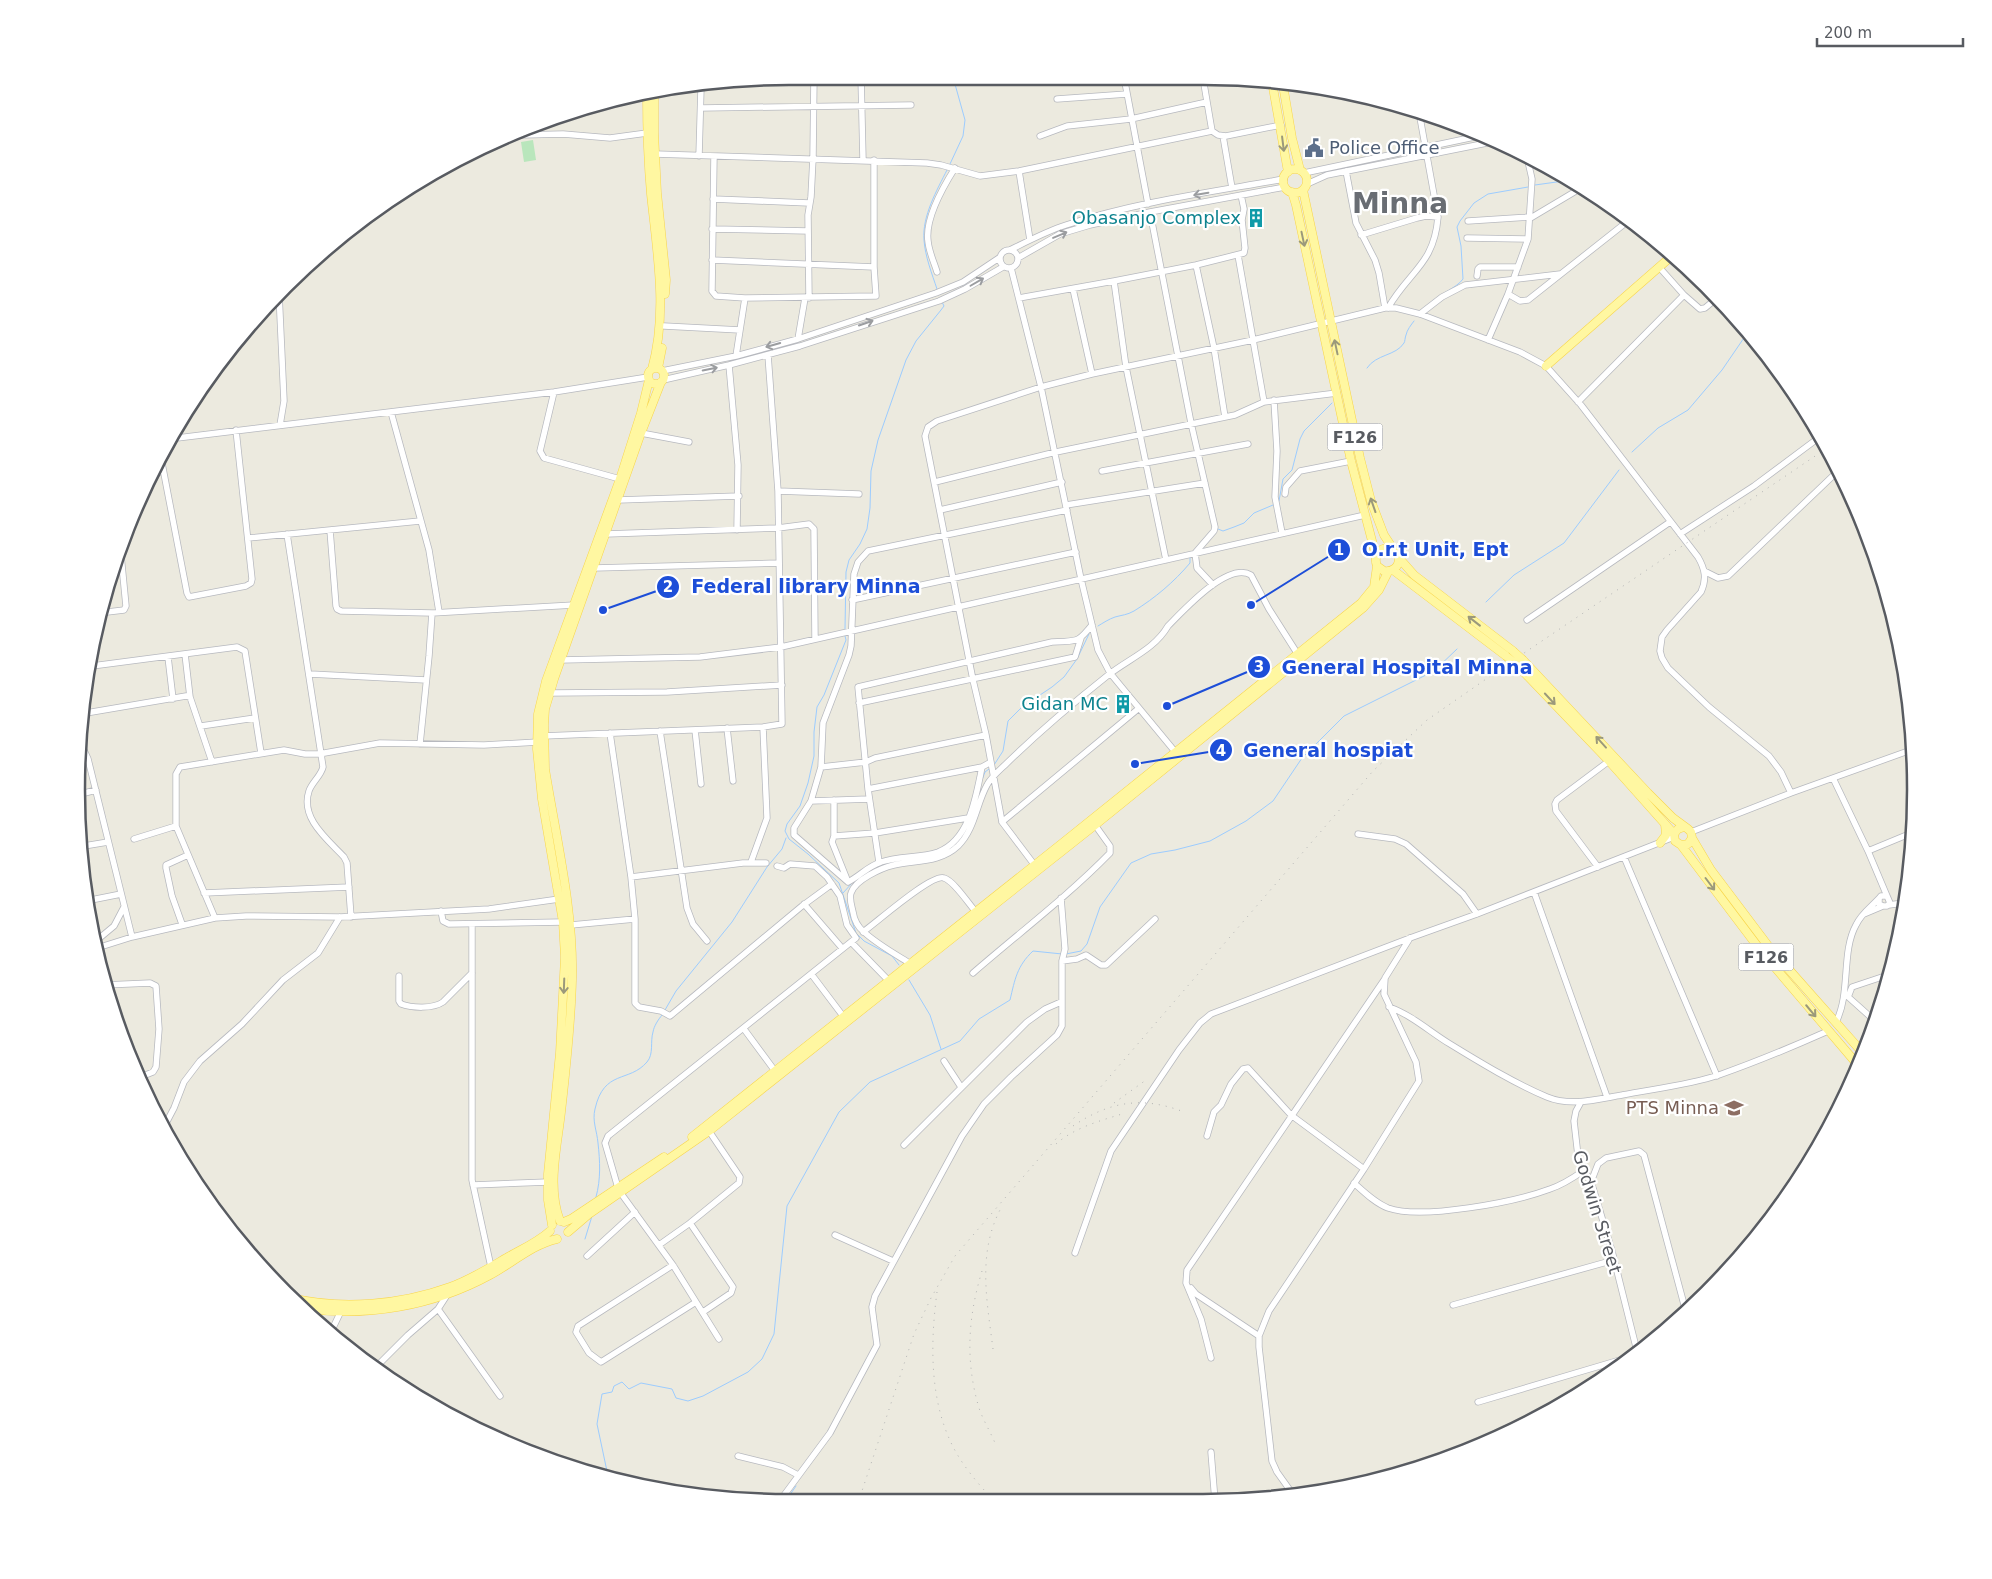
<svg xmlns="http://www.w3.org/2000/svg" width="1992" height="1579" font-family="'DejaVu Sans',sans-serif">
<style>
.green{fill:#b9e6bc}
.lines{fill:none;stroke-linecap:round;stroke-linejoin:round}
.stream{stroke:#9cccff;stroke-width:1}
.minor-casing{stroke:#b7b9bf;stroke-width:7}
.major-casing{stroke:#f8d54b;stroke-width:9}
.minor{stroke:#fff;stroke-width:5.5}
.major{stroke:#fff7a1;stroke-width:8}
.rail{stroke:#b3b4b4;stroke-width:1;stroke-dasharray:1 6;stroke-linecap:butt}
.major-bridge-casing{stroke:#f8d54b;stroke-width:9;stroke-linecap:butt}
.major-bridge{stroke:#fff7a1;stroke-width:8}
.oneway{stroke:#9b997b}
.oneway2{stroke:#9b9da0}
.labels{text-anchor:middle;stroke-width:4.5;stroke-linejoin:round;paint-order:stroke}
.shield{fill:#fff;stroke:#8a8c90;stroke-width:1}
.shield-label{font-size:16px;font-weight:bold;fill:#585b61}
.service-label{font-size:18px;fill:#4e5e75;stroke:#fff;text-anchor:start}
.culture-label{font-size:18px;fill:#0d838f;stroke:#fff;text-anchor:end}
.education-label{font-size:18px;fill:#785e54;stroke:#fff;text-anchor:end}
.street-label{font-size:18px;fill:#585b61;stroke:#fff}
.town-label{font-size:28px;font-weight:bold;fill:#696d73;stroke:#fff}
.rim{fill:none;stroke:#585b61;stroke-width:2.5}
.leader{fill:none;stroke:#1d4ed8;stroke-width:2}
.callout-dot{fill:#1d4ed8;stroke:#fff;stroke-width:2}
.mark-label{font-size:15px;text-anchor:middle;font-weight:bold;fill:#fff}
.callout-label{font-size:19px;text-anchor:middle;font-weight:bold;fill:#1d4ed8;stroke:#fff;stroke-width:4.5;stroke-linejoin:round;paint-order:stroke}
</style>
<rect width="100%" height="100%" fill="#eceadf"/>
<path class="green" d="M533,140l3,20 -12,2 -3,-20z"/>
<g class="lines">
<path class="stream" d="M950,164l13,-28 2,-16 -12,-43
M1535,185l36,-5
M937,289c-5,-15 -12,-33 -13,-49 -2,-24 13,-50 23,-70
M1428,305c9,-10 29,-17 35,-26l-2,-33 -4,-19 3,-6 14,-18 14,-9 40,-7
M1367,368c9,-14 29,-12 37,-25 1,-1 1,-6 2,-8 1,-5 5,-10 8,-14
M1632,452l26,-24 30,-18 34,-40 26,-38
M1279,501l4,-22 9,-9 8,-31 4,-8 28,-28
M1218,529l5,2 11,-4 10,-4 10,-10 19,-8
M1486,602l28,-27 50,-32 55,-73
M1098,626c5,-3 11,-7 17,-9 7,-2 12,-2 19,-6 21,-13 40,-29 56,-48v-5
M845,629l1,-57 3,-12 11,-16 7,-15 3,-21 1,-37 7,-31 28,-80 10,-19 25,-31 3,-4 -2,-4
M845,636l1,4 -22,55 -7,12 -3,25v24l-6,27 -8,23 -13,18 -2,7 4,8 19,15 31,29 17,50 8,8 28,15 7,9
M994,765l9,-14 5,-30 14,-14 30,-20 12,-10 13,-18 12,-25
M982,780l3,-8 4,-3
M954,846l10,-13
M843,893l10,-11
M1066,954l15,-3 6,-7 13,-37 31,-44 20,-9 24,-4 35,-9 36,-20 27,-20 29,-43 42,-42 90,-45 23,-22
M909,980l21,35 11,34
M665,1010l11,-19 56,-69 35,-55 15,-18 4,-11
M596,1197c5,-18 4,-36 2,-54 -1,-12 -6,-22 -3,-34 9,-40 34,-26 52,-47 7,-8 3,-20 6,-30 1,-6 5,-12 9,-17
M585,1239l7,-23
M608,1476l-11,-52 5,-30 10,-2 2,-6 8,-4 7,7 12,-6 31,6 4,9 12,3 15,-5 45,-24 14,-13 12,-25 13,-128 52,-94 31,-30 90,-41 19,-22 31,-19c5,-21 7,-34 23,-49l29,3
M785,1502l11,-16"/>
<g class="minor-casing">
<path id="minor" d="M861,76l2,84
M1124,77l24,127
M1203,78l9,53
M1057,99l70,-5
M701,108l210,-3
M522,135l41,-1 47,4 37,-5
M1040,136l27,-10 64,-7 76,-17
M1223,136l9,52
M655,154l272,9 14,2 39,11 39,-5 193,-40 6,4 8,1 55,-11
M699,156l2,-68
M714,156l-2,135 4,5 29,2 131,-2 -2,-29v-107
M1019,171l11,69
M1346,171l10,52 19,37 4,13 6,35
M1304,173l175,-37
M1307,184l20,-9 165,-33
M713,199l96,4
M1150,212l41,211 24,104 -1,4 -19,22 2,15 16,17
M1529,219l52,-31
M1468,221l61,-4
M712,229l96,2
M1361,235l56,-17 9,-2 12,1
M1467,238l61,1
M1000 259a9 9 0 1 1 18 0a9 9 0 1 1-18 0Z
M1010,250c18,-9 37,-19 56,-25 70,-23 145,-33 218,-46
M1238,255l26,147
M1018,258l42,-24 30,-9 60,-13 135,-25
M712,260l162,7
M1196,265l18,83 11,69
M1011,268l30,119 40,192 17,71 12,23 67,81
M937,272c-3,-10 -8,-20 -9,-31 -3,-22 15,-54 27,-73
M301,273l1,-1
M1477,276l1,-7 2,-2h38
M1114,281l12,86 40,193
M1073,289l19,85
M279,293l5,108 -4,24
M1508,294l12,7 8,-1 100,-79
M1684,295l16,14 5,-1 12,-10
M809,298l-1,-83 3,-18 2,-39 1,-82
M1019,298l95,-17 82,-16 48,-12 1,-5 -3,-28 2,-11 -3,-14
M1388,308c21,-37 46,-43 50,-91l-19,-105
M1420,314l22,-17 23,-12 95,-11
M664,326l76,4
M798,339l7,-41
M1488,340l20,-46 20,-55 4,-60 -5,-22
M736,356l9,-58
M729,365l9,100 -1,65
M662,371l74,-15 62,-17 138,-46 27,-11 36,-24
M663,380l66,-15 71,-19 139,-45 26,-12 38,-22
M554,392l-14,59 4,7 76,21
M1274,400l3,51 -2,46 7,36
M1578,402l106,-107 -25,-28
M391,412l38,138 10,62
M641,433l48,9
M169,439l385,-47 94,-15
M161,458l26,135 2,4 57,-11 5,-3 1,-4 -16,-149
M1102,471l146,-27
M153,477l10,-8
M935,482l121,-30 179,-37 29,-13 73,-9
M778,491l81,3
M1285,494l1,-7 14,-16 51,-10
M618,500l121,-4
M1066,505l139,-22
M940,510l122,-28
M330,530l6,76 1,3 4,2 91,2 142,-8
M287,534l36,233c-2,9 -11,15 -14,24 -9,27 18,48 35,66l3,6 4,54
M606,534l172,-6 31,-4 5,5 1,110
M1680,534l74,-48 67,-50
M248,538l172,-17
M594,568l184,-5
M1704,571l14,7 10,-2 110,-105
M852,600l224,-48
M99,613l25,-3 2,-4 -5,-51
M1527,620l143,-98
M185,654l5,43
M168,657l5,42
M560,660l140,-3 81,-10 584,-132
M92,666l145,-19 8,4 16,102
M310,674l116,6
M550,693l117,-1 115,-7
M859,703l216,-46 6,-19
M86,713l100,-17 4,1 22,65
M201,726l54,-8
M727,728l6,53
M695,730l6,54
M660,731l27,177 6,16 14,17
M610,733l21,144 4,42v84l4,4 22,4 9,5 132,-110 30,-22
M543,736l220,-9 19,-3 -4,-233 -10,-136
M420,744l9,-88 3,-43
M82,746l6,13 44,178
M821,767l45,-5 9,-4 111,-23
M1833,778l35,73 19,45
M868,789l114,-22 9,-5
M77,795l19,-5
M834,800v36l-2,6 16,40
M811,801l58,-2
M1002,822l136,-113
M1691,832l100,-39 120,-43
M1358,834l37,5 11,5 57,50 14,20
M834,836l41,-3 93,-15
M134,839l42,-13
M84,846l24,-4
M1868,851l46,-19
M1624,857l93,219
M751,862l16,-44 -4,-91
M879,862l-11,-73 -10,-102 194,-45c25,-2 24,3 40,-17
M1036,867l-34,-45 -16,-87 -13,-55 -48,-244 3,-9 9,-6 104,-34 51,-13 161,-34 132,-32h11l24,6 100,38 26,14 35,39 117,152c7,12 9,22 3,35l-34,38 -5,7 -2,14 2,7 6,10 41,39 60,49 12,16 10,21
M1598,867l-42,-56 -1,-7 2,-4 52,-39
M631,877l112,-14h23
M848,882l-54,-47v-7l17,-27 10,-34 2,-44 26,-68 2,-9 3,-72 4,-12 10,-11 199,-41
M848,882c12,-6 20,-16 33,-20 18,-6 39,-4 57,-10 32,-12 38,-56 44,-85
M1534,892l73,205
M204,893l145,-6
M91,900l30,-6
M804,904l38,44
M1889,905l14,-2
M441,911l2,10 6,3 114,-2
M1864,914l19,-8
M215,918l-39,-92v-52l4,-7 104,-17 21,4h14l61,-11 104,2 54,-3
M182,924l-10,-28 -6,-28v-3l22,-10
M472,925v255l19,87
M571,925l64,-6
M863,932c13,-9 69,-59 81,-54 10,3 24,25 32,34
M96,941l18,-15 10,-19
M851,942l38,39
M97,948l35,-11 83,-19 31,-2 94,1 149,-8 70,-10
M1062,961l15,-2 9,-4 15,10h5l49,-46
M911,964c-16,-10 -34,-20 -47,-32 -6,-5 -10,-13 -11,-20 -1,-5 -4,-13 -2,-19 4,-13 30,-25 43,-28 22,-5 46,-2 64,-19 17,-17 18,-41 29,-61 4,-8 14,-16 20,-22 32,-31 66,-60 100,-87 21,-17 47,-26 61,-50 16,-16 60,-65 83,-51l18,34 28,44
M973,973c46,-40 95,-77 137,-120v-7l-15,-21
M812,975l34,45
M399,976v25l2,3c11,4 32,5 42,-2l29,-29
M105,985l45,-2 6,3 3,43 -3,38 -3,5 -10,4
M1846,995l28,25
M1848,997l4,-10 39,-13
M1389,1007c23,8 41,25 61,37 31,19 64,39 97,53 24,10 51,2 75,-2 31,-6 67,-10 97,-20 37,-13 73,-28 109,-44
M1836,1022c15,-29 5,-70 20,-97 6,-13 17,-19 25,-29h6l3,7 -3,3h-4l-4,-2v-5
M744,1029l31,42
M944,1061l17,26
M1581,1102l-5,9 -2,10 4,35 15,32 19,63 25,100
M164,1127l10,-19 10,-26 16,-21 42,-37 41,-44 35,-27 22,-36
M1207,1136l7,-24 7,-7 10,-21 12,-15 5,-1 43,47 73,54
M904,1145l123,-123 18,-13 16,-7
M1591,1182l7,-18 8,-6 33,-7 5,4 42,157
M1354,1183c10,9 21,20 34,25 34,12 127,-6 162,-19 12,-4 23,-11 33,-18
M473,1185l75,-3
M618,1188l-13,-45 3,-7 248,-198 -9,-13 -7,-29 -13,-19 -12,-11 -25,-2 -6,4 -7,-2
M620,1192l53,73 46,74
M690,1223l43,64 -2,6 -28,19
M835,1235l58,26
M659,1245l31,-22 49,-40 1,-6 -31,-46
M1075,1253l36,-102 68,-101 21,-27 11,-9 199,-76 67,-24 197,-77
M587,1256l48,-44
M673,1265l-95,61 -2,6 13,21 12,9 95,-60
M1191,1288l5,6 63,42
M1453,1305l161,-45
M438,1309l62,87
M331,1332l10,-21
M1211,1358l-10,-39 -15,-36 1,-13 197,-290
M375,1368l33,-33 30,-26 9,-14
M1478,1402l152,-45
M1211,1452l4,49
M738,1456l45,11 15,8
M1292,1493l-15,-21 -5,-11 -13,-114v-11l10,-25 95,-142 55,-88 -3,-19 -32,-68 1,-16 25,-40
M779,1502l51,-69 47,-88 -5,-38 3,-11 87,-160 22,-32 27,-27 46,-42 5,-9v-65l3,-12 -4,-51"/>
</g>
<g class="major-casing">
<path id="major" d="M1272,82l16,90
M1283,85l9,53 8,32
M654,94v39l3,60 9,87 -1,14
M647,95c0,33 1,66 4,99 6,58 17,118 1,175
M1283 181a12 12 0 1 1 24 0a12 12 0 1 1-24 0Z
M1303,190l57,268 11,43 13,34 15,23c0,9 -6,14 -15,13l-7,-5c-4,-11 3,-20 15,-17
M1292,192l4,13 55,256 25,95
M1546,366l128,-112
M648 376a8 8 0 1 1 16 0a8 8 0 1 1-16 0Z
M658,368l4,-20
M1399,558l15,17 99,76
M1393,570l113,86
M1523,660l125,133 25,25 15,11 3,3 1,6 -4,6 -7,1 -6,-4 -1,-7 4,-5 6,-2
M1516,664l93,97 65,73
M1692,838l19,32 58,77 93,105
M1660,843l6,-8 -1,-11
M1681,845l80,106 96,113
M692,1137l373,-296 296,-238 13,-16 3,-21
M560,1221c-13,-34 -3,-73 1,-109 5,-44 10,-88 11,-132 2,-69 -16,-143 -27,-211l-1,-44 1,-16 9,-30 87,-246 20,-51
M564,1222l7,-3 93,-62
M552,1225l-4,-25v-26l12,-121 5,-96 -2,-35 -21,-123 -5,-50 1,-35 8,-33 74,-202 21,-66 8,-33
M568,1232l21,-18 120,-83 386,-306 268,-217 16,-18 9,-18
M291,1298c51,12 109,7 159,-11 20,-7 39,-19 58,-30 14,-8 30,-15 42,-26
M302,1308c64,10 131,-2 188,-33 21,-11 43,-31 67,-36"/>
</g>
<use href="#minor" class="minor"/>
<use href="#major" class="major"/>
<path class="rail" d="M1114,1103l32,-23
M1073,1126c37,-25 70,-30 111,-14
M1056,1144c18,-16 43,-23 66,-30
M982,1271c-14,46 -17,90 -3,137 4,12 11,23 16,35
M937,1292c-7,53 -8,114 20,162 10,17 24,33 38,48
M993,1349c-6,-48 -16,-96 8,-141
M858,1503l56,-169 17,-36 24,-42 418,-485 54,-51 75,-52 325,-220"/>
<g class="major-bridge-casing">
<path id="major-bridge" d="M1513,651l10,9
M1506,656l10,8"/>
</g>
<use href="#major-bridge" class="major-bridge"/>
</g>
<defs><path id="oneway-shaft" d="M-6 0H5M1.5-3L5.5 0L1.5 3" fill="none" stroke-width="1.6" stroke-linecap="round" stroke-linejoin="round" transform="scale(1.25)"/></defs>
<g class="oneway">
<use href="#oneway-shaft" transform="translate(1283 144) rotate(83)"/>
<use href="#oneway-shaft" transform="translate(1303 239) rotate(78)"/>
<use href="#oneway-shaft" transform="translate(1336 347) rotate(-102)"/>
<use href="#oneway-shaft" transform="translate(1373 505) rotate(-109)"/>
<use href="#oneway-shaft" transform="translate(1474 621) rotate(-142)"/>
<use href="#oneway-shaft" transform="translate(1550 699) rotate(47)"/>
<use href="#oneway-shaft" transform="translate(1601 742) rotate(-132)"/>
<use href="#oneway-shaft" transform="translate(1710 884) rotate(53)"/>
<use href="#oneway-shaft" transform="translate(564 986) rotate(92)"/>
<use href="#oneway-shaft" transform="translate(1811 1011) rotate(50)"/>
</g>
<g class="oneway2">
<use href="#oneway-shaft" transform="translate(1201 194) rotate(170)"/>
<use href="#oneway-shaft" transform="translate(1060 235) rotate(-23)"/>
<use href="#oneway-shaft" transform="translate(977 282) rotate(-30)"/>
<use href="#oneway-shaft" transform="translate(866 323) rotate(-19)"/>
<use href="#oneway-shaft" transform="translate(773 345) rotate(164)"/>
<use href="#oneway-shaft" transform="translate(710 369) rotate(-11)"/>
</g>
<defs>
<g id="civic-bare" transform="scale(1.5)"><path d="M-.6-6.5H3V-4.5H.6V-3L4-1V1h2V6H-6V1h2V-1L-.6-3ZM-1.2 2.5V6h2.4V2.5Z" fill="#5c6f8a" stroke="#fff" stroke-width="2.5" paint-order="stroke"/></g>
<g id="building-bare" transform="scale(1.5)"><path d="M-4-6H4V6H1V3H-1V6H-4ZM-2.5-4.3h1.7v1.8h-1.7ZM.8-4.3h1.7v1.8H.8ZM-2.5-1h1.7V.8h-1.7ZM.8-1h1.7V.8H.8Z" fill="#0f9aa8" stroke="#fff" stroke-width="2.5" paint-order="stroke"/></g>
<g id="university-bare" transform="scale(1.5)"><path d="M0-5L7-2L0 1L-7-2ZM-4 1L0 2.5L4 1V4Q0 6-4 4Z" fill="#8d6e63" stroke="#fff" stroke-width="2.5" paint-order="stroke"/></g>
</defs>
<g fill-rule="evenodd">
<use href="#civic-bare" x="1314" y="148"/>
<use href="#building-bare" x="1256" y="218"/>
<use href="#building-bare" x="1123" y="704"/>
<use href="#university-bare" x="1734" y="1108"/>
</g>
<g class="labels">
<g class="shield">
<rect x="1327.5" y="423.5" width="55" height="27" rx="4"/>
<rect x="1738.5" y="943.5" width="55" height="27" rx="4"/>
</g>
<g class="shield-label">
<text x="1355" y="443">F126</text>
<text x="1766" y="963">F126</text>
</g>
<g class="service-label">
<text x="1329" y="154">Police Office</text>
</g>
<g class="culture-label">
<text x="1241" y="224">Obasanjo Complex</text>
<text x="1108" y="710">Gidan MC</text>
</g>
<g class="education-label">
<text x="1719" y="1114">PTS Minna</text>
</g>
<g class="street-label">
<text transform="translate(1597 1212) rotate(73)" y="6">Godwin Street</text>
</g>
<g class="town-label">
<text x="1400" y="213">Minna</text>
</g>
</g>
<path d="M0 0H1992V1579H0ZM789 85H1203A704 704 0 0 1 1907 789V790A704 704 0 0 1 1203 1494H789A704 704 0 0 1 85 790V789A704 704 0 0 1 789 85Z" fill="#fff" fill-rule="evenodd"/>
<path class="rim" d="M789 85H1203A704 704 0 0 1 1907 789V790A704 704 0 0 1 1203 1494H789A704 704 0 0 1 85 790V789A704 704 0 0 1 789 85Z"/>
<path class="leader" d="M1251 605L1339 550M603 610L668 587M1167 706L1259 667M1135 764L1221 750"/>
<g class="callout-dot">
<circle cx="1251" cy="605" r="5"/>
<circle cx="603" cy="610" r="5"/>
<circle cx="1167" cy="706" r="5"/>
<circle cx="1135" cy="764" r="5"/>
<circle cx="1339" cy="550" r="12"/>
<circle cx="668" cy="587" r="12"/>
<circle cx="1259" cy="667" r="12"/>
<circle cx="1221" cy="750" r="12"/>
</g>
<g class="mark-label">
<text x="1339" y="555">1</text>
<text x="668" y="592">2</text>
<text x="1259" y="672">3</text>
<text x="1221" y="756">4</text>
</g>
<g class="callout-label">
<text x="1435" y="556">O.r.t Unit, Ept</text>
<text x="806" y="593">Federal library Minna</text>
<text x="1407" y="674">General Hospital Minna</text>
<text x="1328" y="757">General hospiat</text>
</g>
<path d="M1817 38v8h146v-8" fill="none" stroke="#585b61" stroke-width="2.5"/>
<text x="1824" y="38" font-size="15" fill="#585b61" stroke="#ffffff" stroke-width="4" paint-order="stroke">200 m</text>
</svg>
